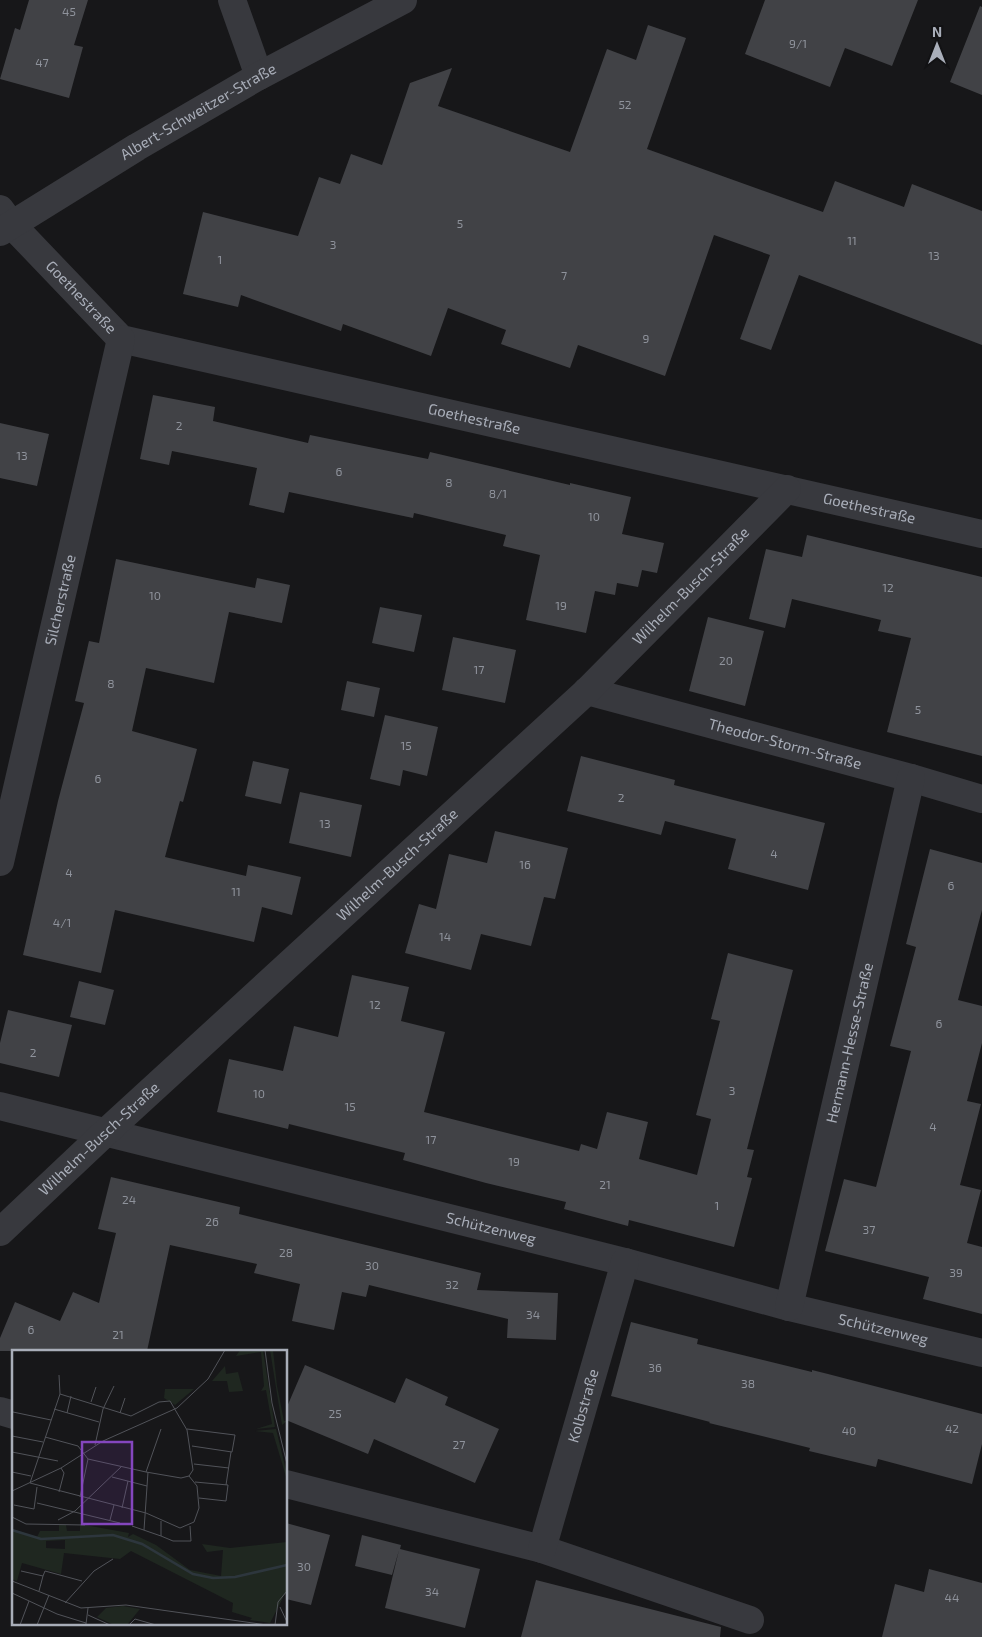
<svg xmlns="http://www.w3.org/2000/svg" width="982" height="1637" font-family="'Exo 2',sans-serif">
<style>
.building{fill:#414246}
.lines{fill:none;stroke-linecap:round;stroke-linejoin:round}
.minor{stroke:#38393e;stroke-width:28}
.tertiary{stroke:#38393e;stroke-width:28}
.labels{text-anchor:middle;stroke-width:4.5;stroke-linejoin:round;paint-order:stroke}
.number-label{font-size:12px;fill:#8f939c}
.street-label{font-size:15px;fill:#a9aeb9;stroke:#121214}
.inset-river{fill:none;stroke:#2d363d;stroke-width:2.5}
.inset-road{fill:none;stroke:#515359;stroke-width:1}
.view{fill:#8446be;fill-opacity:0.15;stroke:#8446be;stroke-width:2.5}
.inset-edge{fill:none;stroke:#a9aeb9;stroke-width:2.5}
</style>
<rect width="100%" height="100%" fill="#171719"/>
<path class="building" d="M29,0h59l-14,45 9,2 -14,51 -69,-19 15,-51 5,2z
M765,0h153l-26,66 -47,-18 -15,39 -85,-33z
M980,6l2,1v88l-32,-13z
M648,25l38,13 -39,111 176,63 12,-31 69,26 8,-23 70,27v134l-183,-70 -28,75 -31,-11 30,-84 -56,-20 -49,141 -87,-31 -8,23 -69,-24 5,-14 -58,-22 -17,48 -88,-32 -2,7 -100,-36 -3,12 -55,-13 20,-82 95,24 21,-59 21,7 11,-30 31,11 28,-82 42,-15 -14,38 132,46 37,-103 29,11z
M153,395l62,12 -2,14 95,22 2,-8 118,24 2,-7 140,33v-2l61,14 -9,37 42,9 -7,30 -15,-3 -4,17 -21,-4 -2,12 -20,-4 -9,42 -60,-13 14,-65 -37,-9 3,-11 -92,-22 -1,5 -124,-26 -5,21 -35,-8 8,-37 -85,-17 -3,14 -29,-6z
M0,423l49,11 -12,52 -37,-8z
M807,535l175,42v179l-95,-24 24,-94 -33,-7 3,-11 -89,-21 -7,29 -36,-9 17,-70 36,8z
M116,559l139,29 2,-10 33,7 -8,38 -53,-11 -15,71 -68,-15 -14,63 65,18 -14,53 -3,-1 -15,56 81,19 2,-11 53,12 -9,38 -30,-8 -8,35 -139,-32 -14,63 -78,-18 35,-154 26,-98 -9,-2 14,-60 10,2z
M380,607l42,8 -8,37 -42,-9z
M708,617l56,14 -19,75 -56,-15z
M453,637l63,13 -11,53 -63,-13z
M347,681l33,7 -6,29 -33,-7z
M385,715l53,12 -11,49 -24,-6 -3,16 -30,-7z
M581,756l94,24 -1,5 151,38 -17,67 -80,-21 8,-30 -71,-18 -4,14 -94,-24z
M253,761l36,8 -8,35 -36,-8z
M300,792l62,13 -11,52 -62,-14z
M495,831l73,17 -13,51 -11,-2 -13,49 -50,-12 -10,36 -66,-17 14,-49 17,5 13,-55 38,9z
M930,849l52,14v47l-24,90 24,6v37l-15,58 14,3 -21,81 21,5 -14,53 15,4v67l-59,-15 6,-22 -104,-26 19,-72 32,8 35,-136 -21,-5 26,-99 -10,-3z
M728,953l65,17 -46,179 7,1 -7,27 5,1 -18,69 -105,-27 -1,6 -64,-17 2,-7 -80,-19 -83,-23 2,-7 -116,-29 -1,5 -71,-17 12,-53 54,12 11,-45 44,11 14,-62 57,12 -8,34 44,11 -21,80 155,39 2,-7 16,5 10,-37 41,10 -9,37 58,16 14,-56 -15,-4 24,-94 -9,-2z
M79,981l35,9 -9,35 -35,-8z
M8,1010l64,15 -13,52 -59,-14v-20z
M111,1177l129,30 -1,7 242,59 -4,17 81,3 -2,47 -49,-2 1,-19 -139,-34 -3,12 -24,-5 -8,38 -42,-9 8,-37 -46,-11 3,-9 -87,-19 -23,106h-147v-13l15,-36 45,19 13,-29 26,11 17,-70 -18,-4z
M631,1322l67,17 -1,5 115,28v-2l16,4 154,40v30l-10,40 -94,-25 -2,8 -67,-16 1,-3 -101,-25 1,-1 -99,-26z
M305,1365l90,38 11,-25 42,19 -3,8 54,24 -24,54 -101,-44 -6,15 -82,-34v-11z
M286,1523l44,12 -19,70 -25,-6z
M362,1535l39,10 -1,4 80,20 -15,59 -80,-20 14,-58 -7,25 -37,-9z
M929,1569l53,14v54h-100l13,-53 29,8z
M536,1580l185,47 -1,10h-199z"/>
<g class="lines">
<g class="minor">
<path d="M232,0l27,76"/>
<path id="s1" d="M0,209l11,15 110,115 861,195"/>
<path id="s2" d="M587,691l324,87 71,21"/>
<path id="s3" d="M0,862l121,-523"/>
<path id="s4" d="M0,1106l625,156 164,45 193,46"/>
<path id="s5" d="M0,1232l106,-100 481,-441 200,-202"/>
<path id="s6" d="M789,1307l122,-529"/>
<path d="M0,1411l14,4"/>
<path d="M286,1484l256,65 208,71"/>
<path id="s7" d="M542,1549l83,-287"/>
</g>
<path class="tertiary" id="s8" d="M0,232l137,-85 122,-71 144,-76"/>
</g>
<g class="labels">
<g class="number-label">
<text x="69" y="16">45</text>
<text x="798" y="48">9/1</text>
<text x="42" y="67">47</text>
<text x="625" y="109">52</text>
<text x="460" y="228">5</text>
<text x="852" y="245">11</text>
<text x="333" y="249">3</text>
<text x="934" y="260">13</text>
<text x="220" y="264">1</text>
<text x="564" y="280">7</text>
<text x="646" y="343">9</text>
<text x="179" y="430">2</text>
<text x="22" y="460">13</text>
<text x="339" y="476">6</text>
<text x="449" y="487">8</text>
<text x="498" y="498">8/1</text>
<text x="594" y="521">10</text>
<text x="888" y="592">12</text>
<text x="155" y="600">10</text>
<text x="561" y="610">19</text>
<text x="726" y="665">20</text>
<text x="479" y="674">17</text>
<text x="111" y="688">8</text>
<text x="918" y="714">5</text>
<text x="406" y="750">15</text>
<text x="98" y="783">6</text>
<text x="621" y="802">2</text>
<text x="325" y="828">13</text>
<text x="774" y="858">4</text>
<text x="525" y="869">16</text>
<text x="69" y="877">4</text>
<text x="951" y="890">6</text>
<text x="236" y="896">11</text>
<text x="62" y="927">4/1</text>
<text x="445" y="941">14</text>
<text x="375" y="1009">12</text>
<text x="939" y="1028">6</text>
<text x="33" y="1057">2</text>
<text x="732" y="1095">3</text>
<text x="259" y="1098">10</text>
<text x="350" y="1111">15</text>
<text x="933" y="1131">4</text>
<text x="431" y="1144">17</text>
<text x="514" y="1166">19</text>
<text x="605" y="1189">21</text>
<text x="129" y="1204">24</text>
<text x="717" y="1210">1</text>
<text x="212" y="1226">26</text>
<text x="869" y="1234">37</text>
<text x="286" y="1257">28</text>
<text x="372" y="1270">30</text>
<text x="956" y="1277">39</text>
<text x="452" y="1289">32</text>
<text x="533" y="1319">34</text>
<text x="31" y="1334">6</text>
<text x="118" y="1339">21</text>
<text x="655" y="1372">36</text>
<text x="748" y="1388">38</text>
<text x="335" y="1418">25</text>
<text x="952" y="1433">42</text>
<text x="849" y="1435">40</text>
<text x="459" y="1449">27</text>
<text x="304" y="1571">30</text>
<text x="432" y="1596">34</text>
<text x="952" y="1602">44</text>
</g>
<g class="street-label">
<text dy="5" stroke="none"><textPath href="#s8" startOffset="232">Albert-Schweitzer-Straße</textPath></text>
<text dy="5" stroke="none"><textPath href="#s1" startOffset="120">Goethestraße</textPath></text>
<text dy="5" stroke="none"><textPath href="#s1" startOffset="540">Goethestraße</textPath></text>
<text dy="5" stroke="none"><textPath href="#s1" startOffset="945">Goethestraße</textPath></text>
<text dy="5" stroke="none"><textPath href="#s5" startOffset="946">Wilhelm-Busch-Straße</textPath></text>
<text dy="5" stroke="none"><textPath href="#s3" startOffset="269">Silcherstraße</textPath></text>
<text dy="5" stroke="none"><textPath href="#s2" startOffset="205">Theodor-Storm-Straße</textPath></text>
<text dy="5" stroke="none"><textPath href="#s5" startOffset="541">Wilhelm-Busch-Straße</textPath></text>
<text dy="5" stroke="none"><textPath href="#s6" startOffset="271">Hermann-Hesse-Straße</textPath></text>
<text dy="5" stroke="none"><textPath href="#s5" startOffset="136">Wilhelm-Busch-Straße</textPath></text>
<text dy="5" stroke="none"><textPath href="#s4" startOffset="506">Schützenweg</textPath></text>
<text dy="5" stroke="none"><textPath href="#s4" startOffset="911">Schützenweg</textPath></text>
<text dy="5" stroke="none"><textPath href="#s7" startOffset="149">Kolbstraße</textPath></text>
</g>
</g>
<g transform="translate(12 1350)">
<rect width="275" height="275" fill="#171719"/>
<path d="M228,0h23l12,77 -19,2 16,-5 -6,-34 -5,1 3,-5 -3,-34 -25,4zM258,0h3l4,36 7,35h3l-5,4zM213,16l1,8 12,-2 5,19 -14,1 -2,-11h-15zM153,39h29l-19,16 -11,-7zM264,79l11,45v6l-14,-47 -18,-2zM47,175h7l1,6h13v-6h5l44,8 -1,4 5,-3 23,11 34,25 31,6 2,-26 -16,2 -5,-8 28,4 57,-6v48l-17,33 -20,-3 2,-2 -20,-6 1,-9 -102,-52 -11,8 -56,-6 -3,21 -39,-11 -5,18 -5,-2v-50l25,8 3,-6h19zM53,190v9l-19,-1v-7zM111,256l17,3 -13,16h-13l-17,-8 9,-9z" fill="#1f2720" fill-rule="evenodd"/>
<path class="inset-river" d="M0,180l29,9 72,-4 29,9 51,30 20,4 22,-1 52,-12"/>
<path class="inset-road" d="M253,0l7,53 15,61M79,52l5,-15M42,59l45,13M1,62l38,8M55,63l4,-17M108,63l5,-15M175,79l48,6 -3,17 -40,-6M0,86l31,6M33,87l33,9 10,13 58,13 35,6 8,-2 4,-6 -6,-40 -17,-29 -11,1 -28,14 -71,-22M83,95l8,-36 11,-23M0,102l46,9M182,114l35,4M0,122l19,4M134,122l15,-43M100,127l35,9M183,132l33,3 -2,16 -27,-3M18,133l116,30 34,15 14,-6 5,-14 -2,-22 -8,-10M18,133l30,-89 -1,-19M214,135l5,-33M0,141l49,-23 42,-27 74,-33 31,-29 17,-29M47,142l5,-19 -3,-5M68,147l8,-38M25,153l83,20M2,155l20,4 3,-22M110,158l6,-27M0,167l14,7 59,1M46,170l17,-9 47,-45M98,170l4,-15M149,171v15l12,5h18l-1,-15M120,176l29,10M132,180l4,-58M9,221l22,5 -4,15M31,226l2,-5 37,10M0,231l69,27 45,-3 141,20M0,243l45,21 29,9M53,253l29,-32 19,-12M268,257l7,15M76,265l22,10M74,274l2,-16M8,275l9,-24M25,275l12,-30M117,275l6,-6 21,6M263,275l3,-23 9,-11"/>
<path class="view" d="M70,92h50v82h-50z"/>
<rect width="275" height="275" class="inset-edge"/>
</g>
<g transform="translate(937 45)" stroke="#121214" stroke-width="4" paint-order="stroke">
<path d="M0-4L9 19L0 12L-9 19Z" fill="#a9aeb9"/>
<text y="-8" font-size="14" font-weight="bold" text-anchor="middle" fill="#a9aeb9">N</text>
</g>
</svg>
